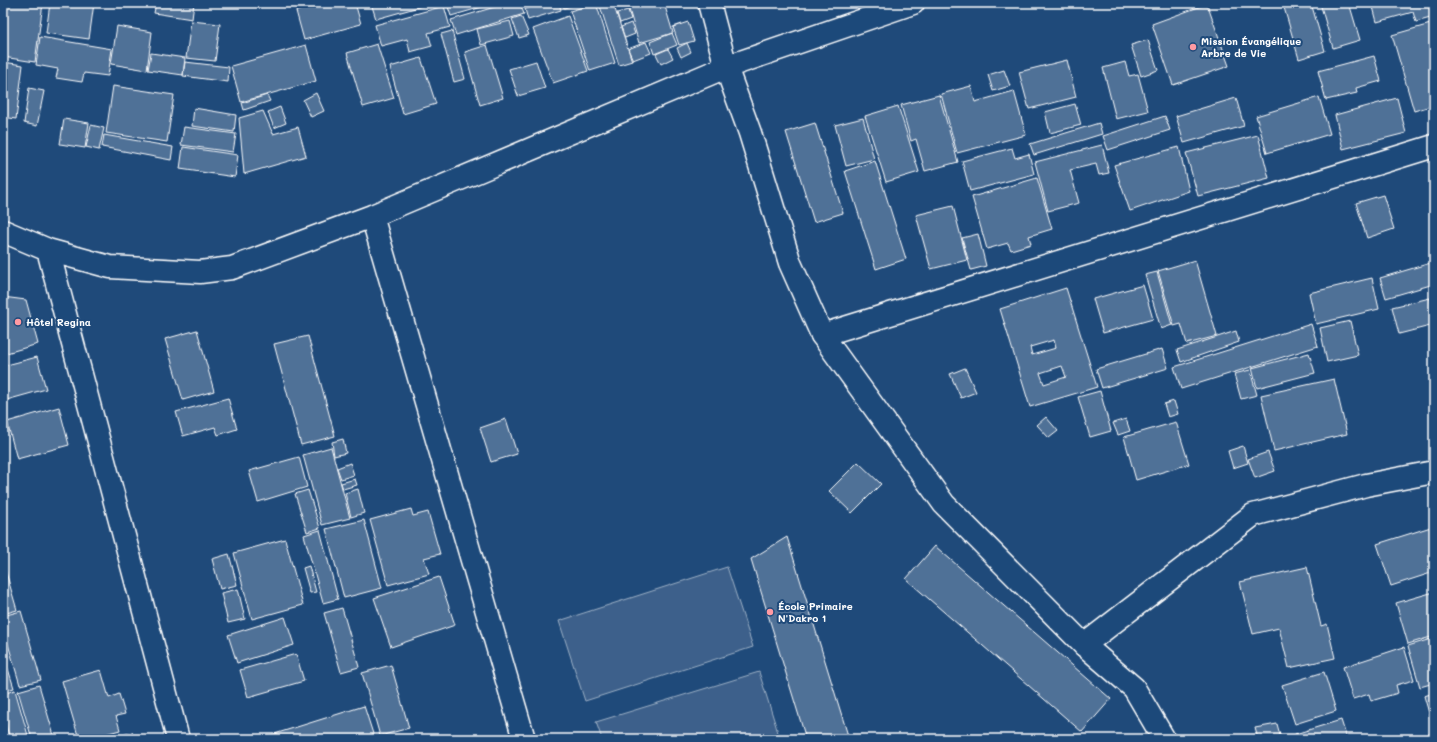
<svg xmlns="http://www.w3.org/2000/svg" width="1437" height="742" font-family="Mali,sans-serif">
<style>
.green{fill:#3c618b;stroke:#9eb0c5}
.building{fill:#507197;stroke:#fff;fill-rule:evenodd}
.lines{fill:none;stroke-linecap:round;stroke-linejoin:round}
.minor-casing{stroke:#fff;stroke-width:25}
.tertiary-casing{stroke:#fff;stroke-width:25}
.minor{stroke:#1f4a7a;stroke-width:22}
.tertiary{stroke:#1f4a7a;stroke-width:22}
.poi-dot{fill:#ff9aa2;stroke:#1f4a7a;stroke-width:1.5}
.labels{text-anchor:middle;stroke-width:4;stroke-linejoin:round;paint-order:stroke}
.poi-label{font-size:10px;font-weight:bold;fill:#fff;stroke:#1f4a7a;text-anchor:start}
</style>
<rect width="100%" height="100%" fill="#1f4a7a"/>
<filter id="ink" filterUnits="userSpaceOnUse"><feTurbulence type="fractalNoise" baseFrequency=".025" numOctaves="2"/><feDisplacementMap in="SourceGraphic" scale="8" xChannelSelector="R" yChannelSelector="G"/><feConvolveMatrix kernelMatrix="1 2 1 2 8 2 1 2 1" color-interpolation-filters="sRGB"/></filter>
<g filter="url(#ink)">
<path class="green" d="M727,567l26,80 -168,54 -26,-80z
M759,672l21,67h-178l-6,-17z"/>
<path class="building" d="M3,3h40l-8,59 -32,-5z
M50,3h44l-5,36 -43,-6z
M156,3h38l-2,16 -38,-6z
M323,3h32l6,21 -57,16 -8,-29z
M371,3h62l-57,16z
M449,3h47l-45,13 -4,-12z
M508,3h12l4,11 -68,21 -5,-15z
M545,3h14l2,7 -33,10 -3,-11z
M562,3h19l-17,5z
M596,3l19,60 -25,8 -20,-60z
M599,3h14l19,58 -13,4z
M627,3h37l9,30 -34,10z
M1288,3h23l14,48 -26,8 -16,-55z
M1320,3h29l11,37 -27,8z
M1372,3h62v14l-18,5 -3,-10 -36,10z
M1207,4l22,62 -56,19 -21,-61z
M444,6l6,21 -22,6 4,13 -22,6 -3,-13 -26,7 -6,-21z
M628,10l3,9 -11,4 -3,-10z
M521,16l8,19 -10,3 -7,-19z
M568,16l20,55 -35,12 -20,-54z
M191,21l29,3 -5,37 -29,-3z
M510,21l4,15 -33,9 -4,-16z
M688,22l6,19 -15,4 -6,-18z
M631,23l4,11 -10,4 -4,-11z
M1434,23v82l-20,6 -22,-76z
M117,26l35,6 -5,38 -36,-6z
M452,31l13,48 -11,3 -13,-48z
M672,33l5,12 -23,9 -4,-12z
M40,37l72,12 -4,27 -24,-3 -2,9 -26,-4 2,-9 -22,-4z
M1148,40l10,30 -17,6 -10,-31z
M646,42l5,11 -18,7 -5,-11z
M687,43l4,9 -10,5 -4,-9z
M377,44l17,54 -31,9 -16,-54z
M306,45l10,36 -75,21 -10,-36z
M487,45l16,53 -23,7 -15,-53z
M668,49l5,9 -12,6 -5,-10z
M151,53l34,5 -2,17 -35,-5z
M1374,56l7,25 -25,7 1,5 -31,7 -8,-29z
M421,58l15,46 -33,10 -13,-47z
M1067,60l9,37 -47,12 -10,-37z
M536,61l9,27 -27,8 -9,-27z
M3,62l20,3 -7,54 -13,-2z
M185,62l44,5 -1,15 -45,-6z
M1125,62l4,14 9,-2 10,37 -32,8 -13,-51z
M1004,70l6,16 -17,5 -5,-16z
M113,86l61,9 -7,47 -61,-9z
M971,86l4,16 39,-11 12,44 -69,18 -16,-59z
M29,88l15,3 -7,35 -13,-3z
M316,93l8,18 -13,6 -8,-17z
M267,95l3,6 -26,9 -2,-7z
M939,95l19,67 -33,9 -9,-32 -5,2 -10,-36z
M1319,97l11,37 -63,19 -11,-37z
M1236,98l8,28 -60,17 -8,-27z
M1397,98l9,35 -63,16 -8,-34z
M1075,104l6,21 -31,8 -5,-21z
M898,106l21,66 -33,10 -21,-66z
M280,107l6,16 -12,5 -6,-16z
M194,108l42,7 -2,17 -42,-6z
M263,111l10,23 25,-7 8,29 -62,18 -5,-56z
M1165,116l5,14 -62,20 -5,-14z
M863,118l11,41 -28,7 -11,-41z
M64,119l25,4 -4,25 -25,-4z
M815,123l28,90 -29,9 -28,-90z
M1099,123l3,11 -68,21 -4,-11z
M91,125l13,3 -5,22 -13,-3z
M184,127l52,7 -3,18 -52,-7z
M104,135l69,12 -2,13 -69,-13z
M1258,135l11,43 -71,18 -12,-43z
M1102,145l7,28 -10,2 -3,-11 -26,6 9,33 -31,8 -13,-49z
M183,147l55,8 -3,22 -55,-8z
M1179,147l10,44 -59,20 -16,-46z
M1012,148l3,10 14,-4 5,20 -64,17 -8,-30z
M875,161l31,98 -30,10 -31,-98z
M1037,178l15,51 -23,7 2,8 -20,6 -3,-7 -21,6 -15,-52z
M1383,195l11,34 -27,9 -11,-35z
M953,206l14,54 -36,9 -15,-54z
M978,234l8,32 -15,4 -9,-32z
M1195,260l22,76 -30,8 -6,-20 -7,2 -16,-55z
M1434,262v22l-48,14 -6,-20z
M1157,272l15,53 -11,4 -16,-54z
M1372,278l7,31 -63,15 -7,-31z
M1143,285l10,34 -50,14 -10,-34z
M1066,288l31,99 -67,20 -30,-98zM1054,340l2,8 -24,7 -2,-8zM1062,366l4,11 -22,7 -4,-11z
M3,297l23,3 12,44 -35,10z
M1430,298l4,16v11l-35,9 -7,-27z
M1350,321l8,34 -31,7 -7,-34z
M1311,324l7,22 -137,43 -7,-22z
M197,330l17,61 -31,9 -18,-61z
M1236,331l3,11 -58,20 -4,-12z
M308,336l27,100 -34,9 -27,-101z
M1162,349l6,19 -66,20 -6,-19z
M1309,353l6,20 -58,15 -5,-20z
M37,357l9,32 -43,12v-35z
M965,368l11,24 -15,6 -11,-24z
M1250,370l7,25 -16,4 -7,-25z
M1334,379l13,55 -73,17 -13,-56z
M1100,391l11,40 -21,6 -12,-40z
M228,398l9,31 -19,6 -3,-8 -32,9 -7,-24z
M1174,401l4,13 -10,3 -4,-13z
M59,407l10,38 -52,14 -10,-37z
M1046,417l12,14 -9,7 -12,-13z
M506,419l11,35 -26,8 -11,-34z
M1126,419l4,12 -12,4 -5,-12z
M1176,422l13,42 -53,16 -12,-43z
M343,439l3,14 -12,3 -2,-14z
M1243,446l5,17 -15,5 -5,-17z
M331,447l19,71 -28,7 -19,-70z
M1268,452l7,19 -20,7 -7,-19z
M299,457l8,30 -49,15 -9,-31z
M858,462l23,22 -29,29 -23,-22z
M350,463l4,12 -13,4 -4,-11z
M355,479l2,6 -14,4 -2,-6z
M358,489l6,24 -13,4 -6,-24z
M308,490l12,38 -13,4 -12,-38z
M411,509l2,7 15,-4 12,42 -16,4 5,16 -41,11 -18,-65z
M364,520l18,68 -38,10 -18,-69z
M1434,526v46l-43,14 -14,-42z
M320,530l18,69 -15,4 -19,-68z
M787,537l62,202h-43l-55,-180z
M285,539l18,66 -51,14 -18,-66z
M935,546l176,153 -29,33 -176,-153z
M229,554l8,31 -17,4 -8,-30z
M3,562l14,48 -14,4z
M309,566l7,26 -6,1 -7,-25z
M1307,567l14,59 6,-2 8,34 -46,10 -10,-40 -26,6 -13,-52z
M439,577l16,48 -64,22 -17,-49z
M238,589l7,30 -17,4 -7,-30z
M1434,592v44l-26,8 -12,-41z
M342,608l17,59 -18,5 -17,-59z
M21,611l20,69 -21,5 -17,-58v-11z
M285,617l9,28 -57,18 -9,-28z
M1434,638v45l-14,4 -12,-41z
M1404,647l10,33 -18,5 2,8 -27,8 -2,-7 -16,5 -10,-32z
M3,653l11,35 -11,3z
M296,654l8,27 -56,16 -8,-27z
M391,665l18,63 -29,8 -18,-63z
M101,670l8,28 10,-4 6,20 -9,2 4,14 -33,9h-8l-17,-58z
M1324,672l12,39 -41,13 -13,-39z
M39,685l16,54h-23l-14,-48z
M15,690l14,49h-19l-7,-24v-21z
M1434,693v37l-10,-34z
M364,706l10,31 -6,2h-103v-2z
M1341,720l6,19h-51l-1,-5z
M1277,724l4,15h-23l-3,-11z
M132,732l2,7h-24z"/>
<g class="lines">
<g class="minor-casing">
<path id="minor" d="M372,216l152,523
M3,231l45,19 62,17 90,5 32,-4 140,-52 354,-149 187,-64
M48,250l130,489
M822,335l612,-189
M1084,645l169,-130 113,-30 68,-13"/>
</g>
<g class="tertiary-casing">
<path id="tertiary" d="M709,3l17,64 24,66 40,130 32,72 122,169 140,141 50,43 30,51"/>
</g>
<use href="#minor" class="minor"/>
<use href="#tertiary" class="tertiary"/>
</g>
</g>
<g class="poi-dot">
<circle cx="1193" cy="47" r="4"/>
<circle cx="18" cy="322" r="4"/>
<circle cx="770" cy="612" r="4"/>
</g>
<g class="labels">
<g class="poi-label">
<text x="1201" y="45">Mission Évangélique<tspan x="1201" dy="12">Arbre de Vie</tspan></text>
<text x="26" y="326">Hôtel Regina</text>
<text x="778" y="610">École Primaire<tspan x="778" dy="12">N'Dakro 1</tspan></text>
</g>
</g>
<rect width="1437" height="742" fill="none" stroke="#1f4a7a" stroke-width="16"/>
<rect x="8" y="8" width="1421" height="726" fill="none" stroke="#fff" stroke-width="1.5" filter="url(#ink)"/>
</svg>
